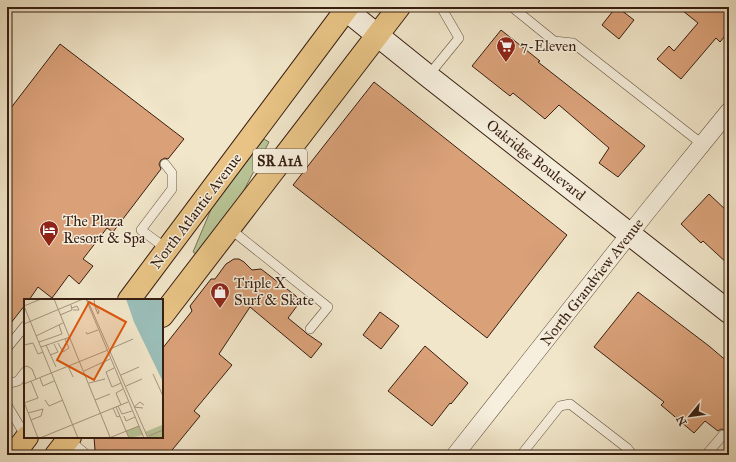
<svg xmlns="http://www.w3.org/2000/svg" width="736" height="462" font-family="'IM FELL Great Primer',serif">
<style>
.green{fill:#b9c597;stroke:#787254}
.building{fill:#daa179;stroke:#371e11}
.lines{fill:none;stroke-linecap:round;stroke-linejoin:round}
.lane-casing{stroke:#66503f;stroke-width:10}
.street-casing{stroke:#66503f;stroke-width:18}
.secondary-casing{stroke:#371e11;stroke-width:24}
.primary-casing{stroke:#371e11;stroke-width:24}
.lane{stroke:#f6efdd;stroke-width:9}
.street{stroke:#f6efdd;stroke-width:17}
.secondary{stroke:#f6efdd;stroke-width:22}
.primary{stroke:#e8c385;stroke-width:22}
.labels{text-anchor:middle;stroke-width:3;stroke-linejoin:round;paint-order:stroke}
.shield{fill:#f6efdd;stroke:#705d4e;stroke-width:1}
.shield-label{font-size:14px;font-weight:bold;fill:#371e11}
.poi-label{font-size:15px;fill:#371e11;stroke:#f6efdd;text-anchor:start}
.street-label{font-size:15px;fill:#371e11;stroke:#f6efdd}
.inset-road{fill:none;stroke:#a79680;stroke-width:1}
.view{fill:#df560c;fill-opacity:0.15;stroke:#df560c;stroke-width:2}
.inset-edge{fill:none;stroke:#371e11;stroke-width:2}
</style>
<rect width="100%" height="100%" fill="#f1e6ca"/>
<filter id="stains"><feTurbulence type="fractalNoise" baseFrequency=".005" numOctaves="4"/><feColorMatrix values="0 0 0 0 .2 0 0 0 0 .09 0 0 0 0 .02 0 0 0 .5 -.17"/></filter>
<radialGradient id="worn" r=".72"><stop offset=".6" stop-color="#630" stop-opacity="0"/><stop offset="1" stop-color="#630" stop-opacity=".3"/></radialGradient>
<path class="green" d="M264,139l5,3 -28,54 -45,58 -3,-2 19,-45z"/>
<path class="building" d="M616,7h1l17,13 -15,19 -17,-14z
M678,7h51v24l-9,11 -4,-4 -35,41 -24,-20 12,-13 5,5 24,-28z
M501,30l39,31 -2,1 107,84 -27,31 -19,-14 10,-15 -50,-43 -14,14 -32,-26 -3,3 -38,-30z
M60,44l124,95 -16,20 -3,-1 -4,2 -2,4 2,5 -48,63 -6,-4 -24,31 10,7 -14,18 -10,-9 -17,23 -14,-11 -9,13h-4v5l-18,23v-215z
M374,82l193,153 -80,103 -194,-153z
M709,194l20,19v52l-26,-24 -2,2 -20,-19z
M234,259h5l5,3 8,8 9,-1 35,27 2,6 -1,4 -9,12 16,13 3,3 2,1 13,9 -11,14 -61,-51 -31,47 13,11 -38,46 6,5 -32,39h-66l-7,-5 -1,-13h68v-88l30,-38 -2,-5 21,-27h4l11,-15z
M638,292l71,54 20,17v77l-1,-1 1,-6 -2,-3 -6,-1 -3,2 -13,-10 -11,12 -33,-28 3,-3 -70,-55z
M380,312l19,14 -18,23 -18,-14z
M425,346l43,37 -17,21 -1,-1 -18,23 -44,-35z"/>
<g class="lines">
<g class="lane-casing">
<path id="lane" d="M512,7l42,34 19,2 129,101
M428,76l31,-38 -18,-31
M165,164l7,9v16l-31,41 26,19
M229,228l99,79 -18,22
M7,348l18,-22
M7,384l11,-3 7,-9
M7,405l18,30
M68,439l19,16
M521,455l39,-49 10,-2 57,44 6,7
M706,455l17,-20"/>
</g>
<g class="street-casing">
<path id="street" d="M455,455l192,-243 82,-101"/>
</g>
<g class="secondary-casing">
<path id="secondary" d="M346,10l82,66 301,236"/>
</g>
<g class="primary-casing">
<path id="primary" d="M129,300l219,-293
M162,316l237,-309
M13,455l14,-18
M56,455l14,-18"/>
</g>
<use href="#lane" class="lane"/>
<use href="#street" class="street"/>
<use href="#secondary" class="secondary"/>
<use href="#primary" class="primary"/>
</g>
<defs>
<g id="supermarket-pin" transform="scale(1)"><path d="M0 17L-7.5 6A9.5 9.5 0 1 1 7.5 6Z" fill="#8f2418" stroke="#f6efdd"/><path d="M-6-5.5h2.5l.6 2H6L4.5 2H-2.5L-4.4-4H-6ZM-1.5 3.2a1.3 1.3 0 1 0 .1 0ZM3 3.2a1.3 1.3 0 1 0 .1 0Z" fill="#fff"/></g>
<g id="hotel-pin" transform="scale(1)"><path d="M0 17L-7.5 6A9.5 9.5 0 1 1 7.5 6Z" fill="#8f2418" stroke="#f6efdd"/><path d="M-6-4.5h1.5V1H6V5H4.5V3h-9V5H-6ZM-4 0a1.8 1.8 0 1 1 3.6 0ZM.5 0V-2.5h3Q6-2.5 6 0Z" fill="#fff"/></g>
<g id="shop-pin" transform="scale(1)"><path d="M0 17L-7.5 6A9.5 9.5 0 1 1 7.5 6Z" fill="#8f2418" stroke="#f6efdd"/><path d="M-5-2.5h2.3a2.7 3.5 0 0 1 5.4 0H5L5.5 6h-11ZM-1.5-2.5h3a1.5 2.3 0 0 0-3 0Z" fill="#fff"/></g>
</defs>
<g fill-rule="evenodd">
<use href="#supermarket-pin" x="506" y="46"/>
<use href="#hotel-pin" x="49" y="230"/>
<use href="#shop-pin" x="220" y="292"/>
</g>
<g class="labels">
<rect class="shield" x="253" y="149" width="54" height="24" rx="3"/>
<g class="shield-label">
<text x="280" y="166">SR A1A</text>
</g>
<g class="poi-label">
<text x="520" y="51">7-Eleven</text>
<text x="63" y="226">The Plaza<tspan x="63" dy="17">Resort &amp; Spa</tspan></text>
<text x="234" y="288">Triple X<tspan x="234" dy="17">Surf &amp; Skate</tspan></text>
</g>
<g class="street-label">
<text transform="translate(536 160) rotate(38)" y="5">Oakridge Boulevard</text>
<text transform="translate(196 211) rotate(-53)" y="5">North Atlantic Avenue</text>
<text transform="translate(592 282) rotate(-52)" y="5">North Grandview Avenue</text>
</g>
</g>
<g transform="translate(24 299)">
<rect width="139" height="139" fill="#f1e6ca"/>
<path d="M139,120v19h-15l-3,-6 17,-7zM115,127l4,9 -14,3 -3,-7z" fill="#b9c597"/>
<path d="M102,0h37v83l-29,-60z" fill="#9bbfba"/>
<path class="inset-road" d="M30,0l56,138M62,0l58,139M63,0l61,139M70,0l1,8 3,7 1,-3 -4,-6M0,7l54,132M0,7l17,-7M48,9l5,-2 2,4h-6M36,16l12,-5 -1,-5M0,25l59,-25M62,33l1,2 11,-4M12,37l27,-13M15,43l23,-8 -3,-9M34,44l5,9 6,-4 -4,-9M0,46l9,-2 5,11 5,-2M22,46l10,22M17,48l29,-10M86,50l23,-10M26,56l8,-3 -4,-8M44,67l5,11M0,68l3,-1 5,3 4,10M90,69l-8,4 6,15 9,-4M60,72l26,-12M129,75l10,22M97,76l18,-8M16,79l3,8 11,-5M65,84l16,-4M0,85l84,-34M102,87l16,-7M21,101l4,6 14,-6M71,101l15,-6M0,103l14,36M0,104l14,-5 -7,-17M97,106l-5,-12 7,-4M94,107l4,8 10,-3M92,108l13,31M89,109l4,9 3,-1M119,109l-9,-1 6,-5 4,3M4,114l15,-4 -2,7 -10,4M100,117l2,5 9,-4M125,137l14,-6M16,139l88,-36M85,139l30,-12"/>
<path class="view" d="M65,3l37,20 -32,58 -37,-20z"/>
<rect width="139" height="139" class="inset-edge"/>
</g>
<rect width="736" height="462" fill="none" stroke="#f1e6ca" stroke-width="24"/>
<rect x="8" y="8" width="720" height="446" fill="none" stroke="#371e11" stroke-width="2"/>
<rect x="12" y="12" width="712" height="438" fill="none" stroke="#371e11"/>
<g transform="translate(690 416) rotate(241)" stroke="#f6efdd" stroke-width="3" paint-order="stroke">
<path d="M0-3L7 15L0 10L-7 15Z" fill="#371e11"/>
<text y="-6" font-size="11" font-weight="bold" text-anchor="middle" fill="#371e11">N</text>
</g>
<rect width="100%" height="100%" filter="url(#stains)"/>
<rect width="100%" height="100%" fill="url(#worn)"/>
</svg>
